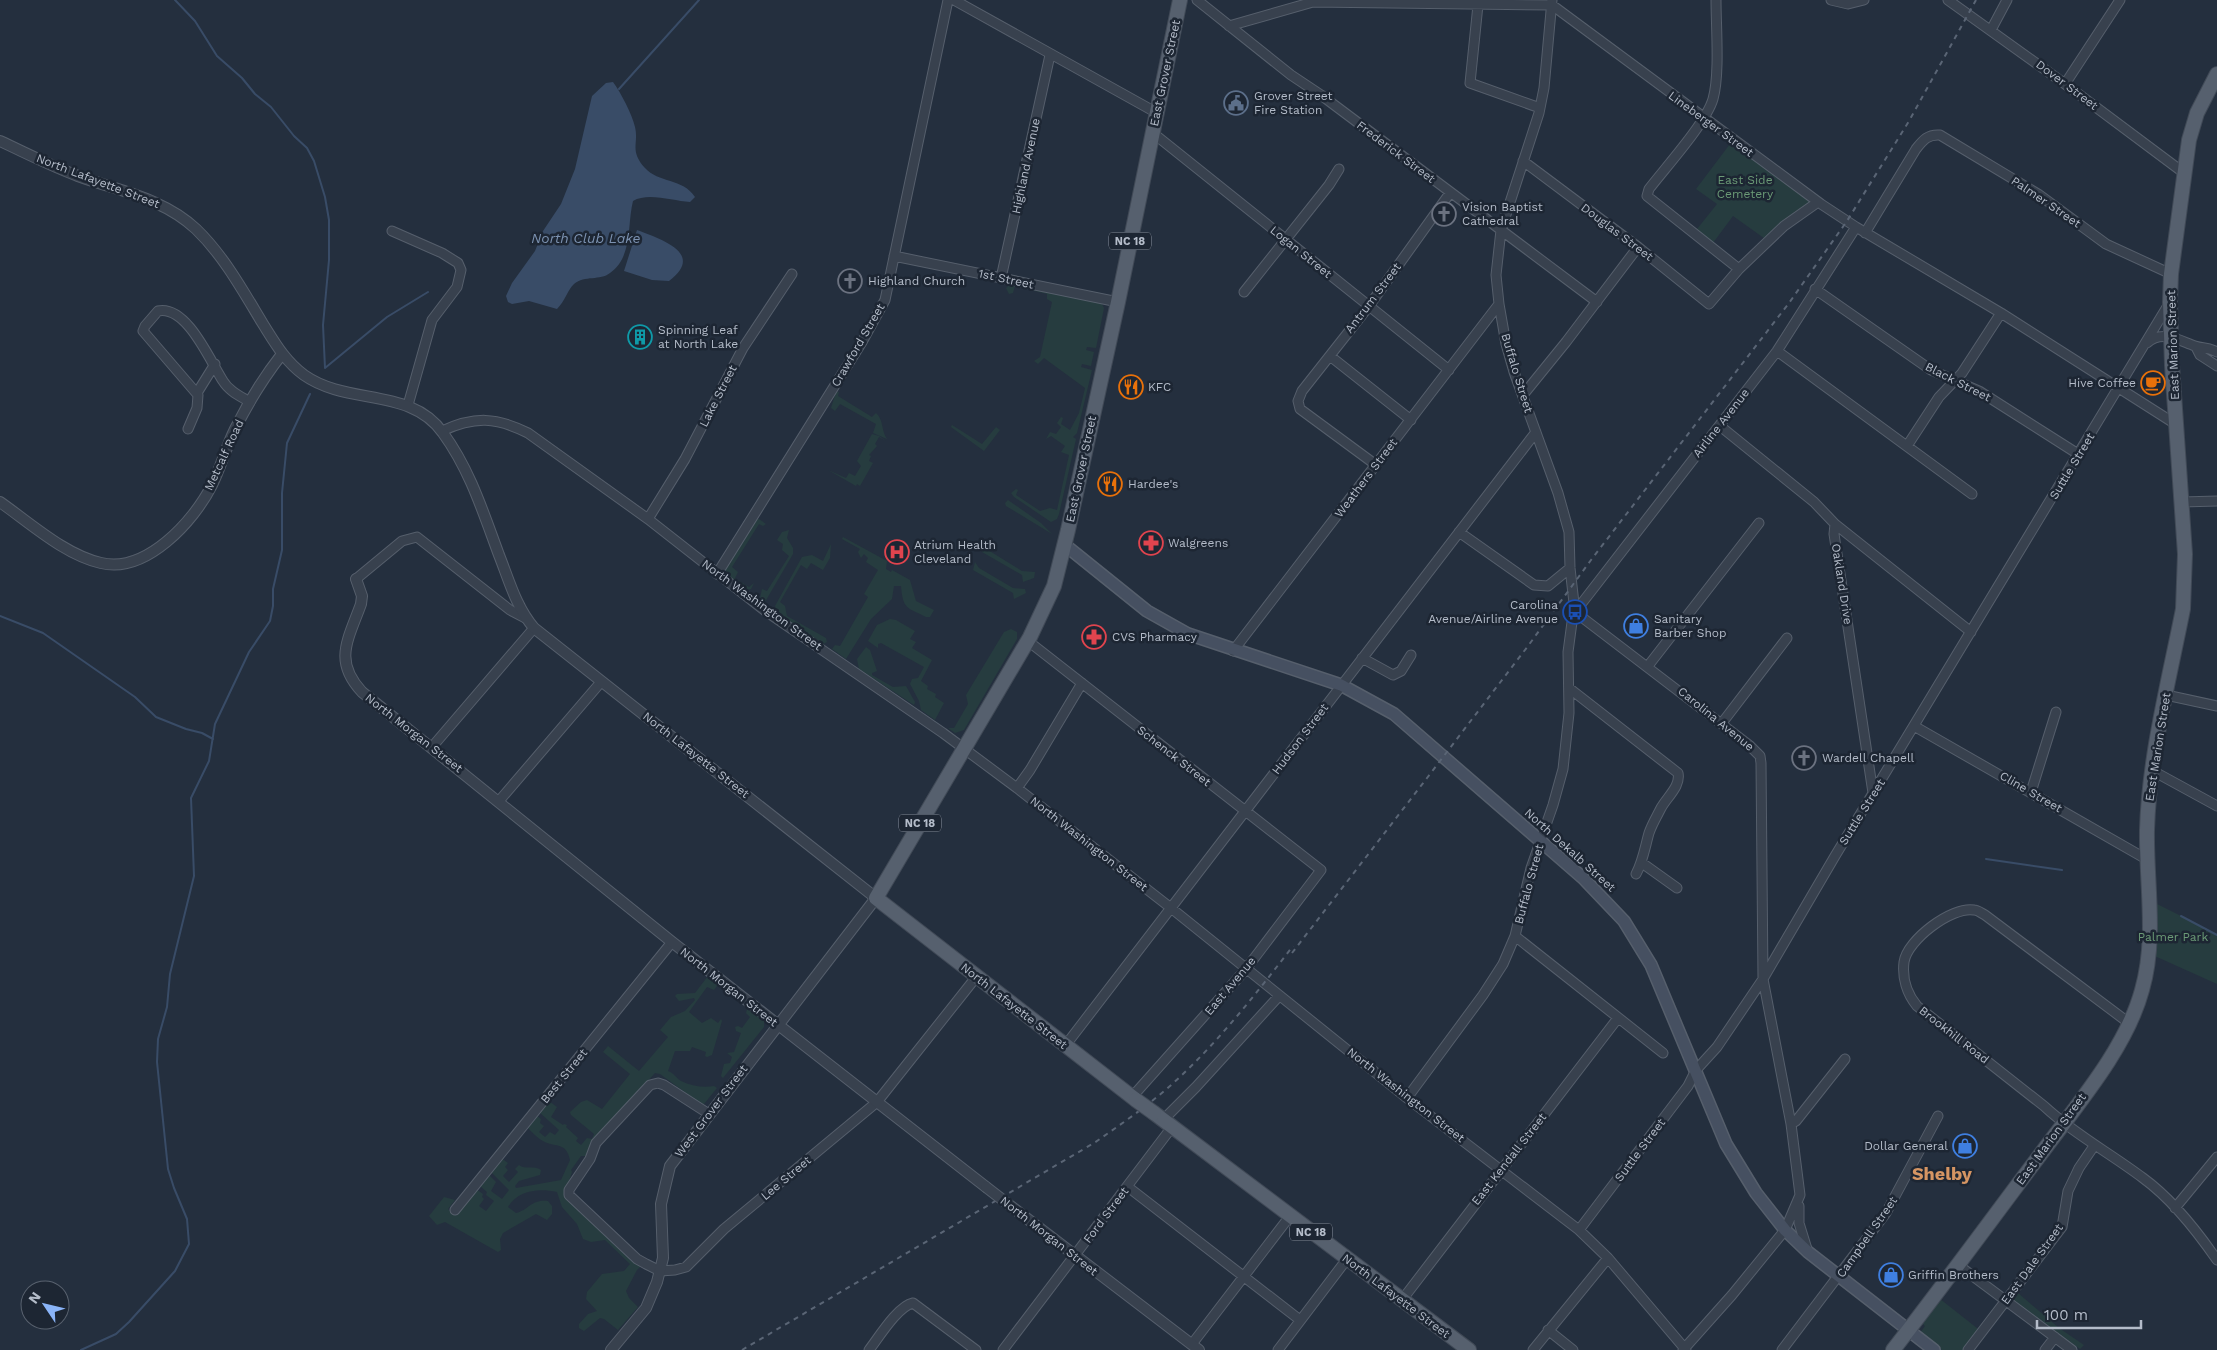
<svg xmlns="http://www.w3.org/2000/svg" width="2217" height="1350" font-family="'Work Sans',sans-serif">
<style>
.green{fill:#263c3f}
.water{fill:#394c67}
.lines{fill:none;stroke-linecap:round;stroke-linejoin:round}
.stream{stroke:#394c67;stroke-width:2}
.minor-casing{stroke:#565f6c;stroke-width:11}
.tertiary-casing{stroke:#565f6c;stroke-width:12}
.secondary-casing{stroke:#565f6c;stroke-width:14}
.primary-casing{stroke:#414a57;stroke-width:16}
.minor{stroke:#38414e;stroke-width:9}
.tertiary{stroke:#38414e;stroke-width:10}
.secondary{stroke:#465061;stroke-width:11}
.primary{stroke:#56606e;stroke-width:14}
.rail{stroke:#5a6575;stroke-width:2;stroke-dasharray:5 5;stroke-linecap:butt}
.tertiary-bridge-casing{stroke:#565f6c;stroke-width:12;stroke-linecap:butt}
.primary-bridge-casing{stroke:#414a57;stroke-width:16;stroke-linecap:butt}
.tertiary-bridge{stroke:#38414e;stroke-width:10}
.primary-bridge{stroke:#56606e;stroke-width:14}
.labels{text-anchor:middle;stroke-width:5;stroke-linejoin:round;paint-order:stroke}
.shield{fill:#1d2633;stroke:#878f9c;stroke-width:1}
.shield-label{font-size:11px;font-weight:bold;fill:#b4bcc9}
.street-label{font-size:12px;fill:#b4bcc9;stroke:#1d2633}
.poi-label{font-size:12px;fill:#b4bcc9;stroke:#1d2633;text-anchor:start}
.park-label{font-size:12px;fill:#6b9a76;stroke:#1d2633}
.water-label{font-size:14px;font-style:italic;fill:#7c92b1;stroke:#1d2633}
.district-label{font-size:18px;font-weight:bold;fill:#d59563;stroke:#1d2633}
</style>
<rect width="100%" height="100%" fill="#242f3e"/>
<path class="green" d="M1733,140l85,62 -50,39 -35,-25 -23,31 -17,-13 24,-30 -21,-15z
M1012,283l89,19 3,6 -8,40 -9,-1 -1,3 8,2 -3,14 -9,-2 -1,3 11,3 -15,63 -4,4 3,2 -17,75 -2,5 -6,3 -37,-25 -3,-4 5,-4 2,1 -2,5 24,16 10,-3 7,2 12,-55 -8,-3 4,-6 -14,-10 -5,3 4,-7 6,2 5,-7 -4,-4 4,-6 2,1 -2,6 9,6 9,-17 6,-25 -41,-30 -6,6 -4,-3 6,-4 12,-55 -5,-3v-5l-32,-8 -2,7 -4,1 -3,-6z
M836,392h3l-1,4 34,21 4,-4c8,7 5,18 11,26l-14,-6 3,-9 -36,-20 -5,7 -4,-3z
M952,425l30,19 14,-17 4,3 -16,21 -33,-24z
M872,434l7,2 7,5 -7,-4 -4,7 2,2 -8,9 2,1 -2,5 4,2 -13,23 -3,-2 -1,2 -28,-16 18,8 3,-5 6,3 6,-10 -4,-5z
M1008,500l33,23 11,11 -46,-28 -1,-3z
M756,519h3l7,5 -3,2 -4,-2 -27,43 6,5 -3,6 14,9 5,-4 -3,6 -4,1 -21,-15 -2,-5z
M789,530l-2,8 6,10v6l-28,48 -5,-4 2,-9 5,2 22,-35 -7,-6 1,-6 -6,-4 5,-8z
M843,537l44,24 -1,8 5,3 1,-2 18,10 6,21 18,9 -4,7h-4c-19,-10 -23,-7 -25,-31h-7l-2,13 -21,20 -25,40 -14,-10 3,-4 5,1 28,-49 -4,-3 14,-24 -12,-8 2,-4 -4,-4 -3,4 -3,-6 2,-3 -18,-10z
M831,544l-1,14 -7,12 -12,-7 -4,6 -6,-4 -21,37 5,4 2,10 39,22 1,4 -4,2 -46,-31 -2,-7 27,-49 10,-2 11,6z
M984,545l4,5 34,21 13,1 -1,6 -11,4 -1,-7 -40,-23z
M975,562l4,6 34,20 12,1 1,4 -12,6 -1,-6 -40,-23z
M890,619l6,1 19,11 -5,8 6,3 -4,6 20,12 -11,21 7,5 -1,3 9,5 -1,3 9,6 -9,17 -14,-10 -2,-9 -9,-17 2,-5 6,-1 6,-11 -43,-24 -3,1v4l-10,-7 9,-16z
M1011,629l6,3v7l-53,91 -9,3 -7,-5h6l14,-24 -2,-9 38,-63z
M866,647l4,3 7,21 -5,2v2l21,12 13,-1 9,16 -1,3 -55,-36 -2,-10z
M2149,900l68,34v50l-69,-31z
M708,976l9,7v3l-3,4 -7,-3 -18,25 13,11 9,-5 7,5 3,-4 1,2 -10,34 -5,2 -2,-1 1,-4 -14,-5 -2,4h-15l-7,20c6,2 8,7 13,10 10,5 23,7 33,5l3,2 -13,16h-3l-41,-30 -5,-1 -64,71 -4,12h-6l-10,14 1,2 -6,18 76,75 -5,5 -11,21 3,7 9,9 -20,23 -14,-11 -4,-1 -16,13 -5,-3v-4l9,-10 9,-3 -11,-12 1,-7 15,-18 22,-3 6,-7 -25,-24 -14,2 -8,-3 -6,-15 -15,-17 -5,-15c-18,-4 -39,-2 -49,15l8,6c13,-3 15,-14 32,-12l4,5v8l-5,6 -11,-6 -33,19 -3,6 1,11 -3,2 -53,-30 -8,3 -8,-9 15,-19 11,3 -7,9 6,6 22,-26 7,5 -1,3 2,2 -5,7 7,5 8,-10 -8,-6 1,-3 -7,-6 8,-12 8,8 -5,9 11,8 7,-9 -19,-19 11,-13 7,5 -3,4 3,3 -5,6 6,6 9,-10 -3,-3 4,-4c6,5 15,0 22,5l-1,5 -21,6 -4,5 1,2 45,-8 9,-20c-4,-19 -15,-12 -27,-19 -6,-3 -11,-9 -16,-14l9,-12 5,4 -1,4 4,3 -5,6 6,5 5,-5 5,3 4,-5 -20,-18 10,-11 8,6 -6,10 12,8 1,-1 3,1 -1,2 12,11 -2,3 5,4 6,-7 5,1 2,-5 -23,-19 -1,-3 11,-10 6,-2 15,9 28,-35 -27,-22 5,-6 31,25 29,-34 -8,-7 11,-13 14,-6 10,-11 -1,-2 -15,3 -4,-5 2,-2 18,-1z
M747,1009l17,11v7l-41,51 -2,-2 3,-12 6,-1 2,-6 -5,-4 7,-1 7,-19 -5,-2 -1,-4 3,-1 4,2 8,-11 -4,-4z
M2018,1293l41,35 25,17 -4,4 -65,-48 -1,-2z
M1935,1295l47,37 -14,18h-34l-17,-13 8,-11 -8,-7z"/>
<path class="water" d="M613,82c8,11 19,32 22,45 4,17 -6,23 10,41 13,15 38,10 50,29l-5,5c-17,-1 -42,-10 -57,-1 -6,23 0,56 -23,72 -10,8 -25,2 -36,11 -6,5 -9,17 -17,25l-28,-8 -17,3 -4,-2 -2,-6 6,-13 23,-32 8,-20 18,-27 14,-35 17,-73 14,-13z
M637,230c23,9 69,23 32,51l-17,-1 -28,-9z"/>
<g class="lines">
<path class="stream" d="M175,0l20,21 22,35 25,22 13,16 16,13 23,29 13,12 7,13 11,36 4,23v40l-6,65 2,43 62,-51 41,-25
M619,89l80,-89
M0,616l43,17 92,64 21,20 30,12 16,4 11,6
M1986,859l76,11
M2181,916l36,19
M81,1350l35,-16 13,-12 46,-51 14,-27 -2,-25 -13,-31 -6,-19 -11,-107 1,-23 9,-32 3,-33 24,-98 -3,-78 18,-37 6,-37 34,-72 21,-31 3,-15v-17l9,-39v-57l5,-50 23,-49"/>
<g class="minor-casing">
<path id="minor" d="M954,0l203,113
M1197,0l94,75 30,20 276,207
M1552,0l-8,88 -5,25 -38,117 -5,45 3,29 7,40 8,28 44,121 11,39 1,36 5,44 174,133 11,11 1,7 2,216 28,145 9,71 -15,35 -53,65 -49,55
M1716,0c0,27 4,74 -3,99 -7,24 -48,69 -64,90l-2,7 92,73
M1831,0l17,4 16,-4
M1948,0l117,84 119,89
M1478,5l-8,78 70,25
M1229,26l84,-24 239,3 269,199 35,23 145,86 176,112
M1991,30l16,-30
M2065,84l55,-84
M1153,133l296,237
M1523,161l115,86 71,57 30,-35 45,-43 34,-24
M392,231l50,22 16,10 3,7 -4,17 -25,33 -24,85
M1865,233l51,-84c7,-9 12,-15 24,-14l98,59 68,50 65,30
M894,256l224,46
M1001,278l49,-223
M1815,289l116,81 48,21 99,63
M1244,292l85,-107 10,-16
M2147,343c15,-14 33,-2 48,3 9,3 11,0 22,6
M2196,347l4,8 17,11
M1777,351l195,143
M1330,356l81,64
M197,393l18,-29
M1523,395l43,-53 72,-95
M1720,426l94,76 21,22 -1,10 39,259
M188,429l9,-21 1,-13 -55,-64 2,-5 13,-15c29,-6 52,50 65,70 6,10 17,15 27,21
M442,431c33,-15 54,-14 86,2l120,86 116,91 179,123 74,55 154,120 236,190 172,132 29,28 78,92
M1907,446l32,-49 23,-24 39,-60
M1376,465l-76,-56 -2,-8 4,-10 67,-85 81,-113
M2182,502l35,-1
M648,519l37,-60 58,-111 49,-74
M1835,524l136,108
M1459,532l75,53 14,1 22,-18
M717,574l145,-232 23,-42 63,-300
M356,579l46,-38 15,-4 93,73 17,9
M1028,641l293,229 -75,99 -114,128
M1233,651l266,-347
M1362,658l31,17 8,-4 10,-16
M1648,666l111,-143
M1569,688l109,85c3,13 -11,24 -17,35 -4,8 -9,16 -12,25 -4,14 -6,28 -13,41
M2166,695l51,11
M1722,723l65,-85
M1914,726l234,134
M432,747l102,-119
M2153,771l64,35
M1017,788l13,-18 52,-87
M2031,792l25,-80
M499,801l102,-119
M1642,863l35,25
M1515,936l148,117
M2129,1023l-144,-108c-4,-2 -7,-5 -11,-5 -22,-4 -67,30 -70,52 -2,16 3,32 13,44l127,100c30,28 66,47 99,72 29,21 54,53 74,82
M1065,1046l471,-614
M1407,1098l76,-103 20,-31 12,-28 16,-68 22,-63 10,-36 6,-56 -1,-61 4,-30 3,-10 202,-261 79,-124
M709,1114l-45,-29 -6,-2 -8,2 -54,58 -6,16 -21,31v5l68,64 9,5 14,7 15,-1 11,-3 38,-38 153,-127 100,-126
M1163,1120l33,-33 83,-91
M1791,1124l5,-3 49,-62
M1128,1187l172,133
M1799,1206v17l8,26
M2175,1208l42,-51
M455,1210l217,-268
M1579,1230l109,-144 8,-16 21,-23 46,-68 72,-123 335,-554
M1958,1265l114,85
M1402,1300l216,-282
M1548,1330l25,20
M1192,1344l98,-128
M869,1350c10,-13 29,-44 44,-47l63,47
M1003,1350l169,-223
M1278,1350l69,-91
M1533,1350l75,-92
M1782,1350l104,-137 52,-97
M1968,1350l94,-123 6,-36 11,-23 15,-22
M2045,1350l10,-13"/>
</g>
<g class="tertiary-casing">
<path id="tertiary" d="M0,141c26,12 51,25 78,35 41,15 85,22 118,53 28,27 47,62 67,95 12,19 22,37 41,51 44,31 107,12 139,58 27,37 40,79 56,122 10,25 17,52 35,73l342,270 -206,268 -9,38 2,54 -6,24 -11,26 -35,42
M0,502c30,21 65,53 101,61 45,11 93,-42 111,-78 9,-18 14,-38 23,-56 13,-26 29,-52 47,-75
M356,579l6,17 -1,8c-13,36 -28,57 1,88l310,250 314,245
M1008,1204l191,146"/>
</g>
<g class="secondary-casing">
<path id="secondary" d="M1065,545l82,66 41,23 153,51 53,29 189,164 41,43 27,44 75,179 30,49 29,37 23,22 126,98"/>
</g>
<g class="primary-casing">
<path id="primary" d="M1136,1100l-260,-202 154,-261 24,-51 14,-56 50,-228 62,-302
M1154,1113l315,237
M1893,1350c50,-64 98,-130 147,-195 36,-49 86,-106 102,-165 15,-52 4,-107 5,-160 2,-73 22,-150 36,-221l2,-55 -13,-189 -2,-63 1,-28 18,-134 8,-27 20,-39"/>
</g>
<use href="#minor" class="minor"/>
<use href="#tertiary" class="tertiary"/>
<use href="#secondary" class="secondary"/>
<use href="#primary" class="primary"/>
<path class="rail" d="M1292,953l135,-175 101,-132 63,-86 198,-257 58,-82 62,-100 67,-121
M742,1350l352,-207c26,-18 52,-36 76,-57 47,-42 85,-91 123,-140"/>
<g class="tertiary-bridge-casing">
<path id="tertiary-bridge" d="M986,1187l22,17"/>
</g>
<g class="primary-bridge-casing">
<path id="primary-bridge" d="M1136,1100l18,13"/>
</g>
<use href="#tertiary-bridge" class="tertiary-bridge"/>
<use href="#primary-bridge" class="primary-bridge"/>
</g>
<defs>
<g id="civic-ring" transform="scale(1.25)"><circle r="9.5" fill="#1d2633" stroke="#5c6f8a" stroke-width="1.5"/><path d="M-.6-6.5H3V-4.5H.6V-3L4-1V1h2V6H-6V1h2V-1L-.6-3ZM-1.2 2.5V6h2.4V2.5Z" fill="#5c6f8a"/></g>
<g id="church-ring" transform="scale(1.25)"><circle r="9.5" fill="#1d2633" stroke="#6b7280" stroke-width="1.5"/><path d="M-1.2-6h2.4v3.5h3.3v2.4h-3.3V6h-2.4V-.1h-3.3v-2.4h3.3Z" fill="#6b7280"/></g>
<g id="building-ring" transform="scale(1.25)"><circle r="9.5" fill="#1d2633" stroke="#0f9aa8" stroke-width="1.5"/><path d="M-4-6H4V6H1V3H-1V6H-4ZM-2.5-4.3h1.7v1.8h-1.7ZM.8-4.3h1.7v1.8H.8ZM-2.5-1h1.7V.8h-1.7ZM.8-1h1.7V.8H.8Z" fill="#0f9aa8"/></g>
<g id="cafe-ring" transform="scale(1.25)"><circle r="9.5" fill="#1d2633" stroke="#e8710a" stroke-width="1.5"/><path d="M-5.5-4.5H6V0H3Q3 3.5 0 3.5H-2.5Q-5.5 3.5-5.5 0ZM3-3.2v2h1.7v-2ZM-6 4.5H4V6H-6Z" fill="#e8710a"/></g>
<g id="restaurant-ring" transform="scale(1.25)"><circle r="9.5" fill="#1d2633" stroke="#e8710a" stroke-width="1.5"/><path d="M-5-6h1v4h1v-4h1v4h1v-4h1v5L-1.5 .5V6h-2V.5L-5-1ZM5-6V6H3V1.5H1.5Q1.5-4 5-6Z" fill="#e8710a"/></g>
<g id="pharmacy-ring" transform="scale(1.25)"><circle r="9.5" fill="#1d2633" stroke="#e0444e" stroke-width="1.5"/><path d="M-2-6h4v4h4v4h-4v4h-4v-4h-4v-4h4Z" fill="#e0444e"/></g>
<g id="hospital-ring" transform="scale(1.25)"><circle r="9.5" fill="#1d2633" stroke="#e0444e" stroke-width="1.5"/><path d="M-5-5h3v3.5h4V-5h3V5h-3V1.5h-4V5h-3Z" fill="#e0444e"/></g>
<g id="bus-ring" transform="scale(1.25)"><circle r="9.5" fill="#1d2633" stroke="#1a4fb4" stroke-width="1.5"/><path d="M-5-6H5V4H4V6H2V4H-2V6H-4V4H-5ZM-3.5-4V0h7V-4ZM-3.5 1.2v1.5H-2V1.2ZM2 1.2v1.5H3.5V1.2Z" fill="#1a4fb4"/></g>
<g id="shop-ring" transform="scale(1.25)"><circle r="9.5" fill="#1d2633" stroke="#3f7fe0" stroke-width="1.5"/><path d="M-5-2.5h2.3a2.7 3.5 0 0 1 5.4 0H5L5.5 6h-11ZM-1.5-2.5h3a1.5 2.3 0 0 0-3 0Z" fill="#3f7fe0"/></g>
</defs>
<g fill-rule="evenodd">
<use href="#civic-ring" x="1236" y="103"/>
<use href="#church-ring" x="1444" y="214"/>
<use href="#church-ring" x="850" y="281"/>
<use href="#building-ring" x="640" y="337"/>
<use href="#cafe-ring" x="2153" y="383"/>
<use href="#restaurant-ring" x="1131" y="387"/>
<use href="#restaurant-ring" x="1110" y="484"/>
<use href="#pharmacy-ring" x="1151" y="543"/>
<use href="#hospital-ring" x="897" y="552"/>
<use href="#bus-ring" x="1575" y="612"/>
<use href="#shop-ring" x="1636" y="626"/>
<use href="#pharmacy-ring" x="1094" y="637"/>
<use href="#church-ring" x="1804" y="758"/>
<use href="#shop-ring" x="1965" y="1146"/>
<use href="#shop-ring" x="1891" y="1275"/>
</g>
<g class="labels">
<g class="shield">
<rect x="1109" y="232.5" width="42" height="17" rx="4"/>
<rect x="899" y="814.5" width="42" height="17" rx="4"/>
<rect x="1290" y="1223.5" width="42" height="17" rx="4"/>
</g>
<g class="shield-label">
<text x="1130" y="245">NC 18</text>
<text x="920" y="827">NC 18</text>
<text x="1311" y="1236">NC 18</text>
</g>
<g class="street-label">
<text transform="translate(1165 73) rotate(-78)" y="4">East Grover Street</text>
<text transform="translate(2067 85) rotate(37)" y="4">Dover Street</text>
<text transform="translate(1711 124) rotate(36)" y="4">Lineberger Street</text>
<text transform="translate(1396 152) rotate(37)" y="4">Frederick Street</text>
<text transform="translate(1026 166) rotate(-78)" y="4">Highland Avenue</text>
<text transform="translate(98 181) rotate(21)" y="4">North Lafayette Street</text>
<text transform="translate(2046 202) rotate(34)" y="4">Palmer Street</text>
<text transform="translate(1617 232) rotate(37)" y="4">Douglas Street</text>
<text transform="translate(1301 252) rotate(39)" y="4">Logan Street</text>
<text transform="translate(1006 279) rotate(12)" y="4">1st Street</text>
<text transform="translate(1373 298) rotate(-53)" y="4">Antrum Street</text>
<text transform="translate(858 345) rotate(-60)" y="4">Crawford Street</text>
<text transform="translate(2173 345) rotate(-92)" y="4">East Marion Street</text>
<text transform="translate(1517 373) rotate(73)" y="4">Buffalo Street</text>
<text transform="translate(1958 382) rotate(27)" y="4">Black Street</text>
<text transform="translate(718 396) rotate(-63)" y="4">Lake Street</text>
<text transform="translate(1721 423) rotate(-52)" y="4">Airline Avenue</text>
<text transform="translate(224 455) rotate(-65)" y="4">Metcalf Road</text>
<text transform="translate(2072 466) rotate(-59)" y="4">Suttle Street</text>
<text transform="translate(1081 469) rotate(-78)" y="4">East Grover Street</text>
<text transform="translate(1366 478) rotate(-53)" y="4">Weathers Street</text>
<text transform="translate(1842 584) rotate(81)" y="4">Oakland Drive</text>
<text transform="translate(762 605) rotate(36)" y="4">North Washington Street</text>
<text transform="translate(1716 719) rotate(39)" y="4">Carolina Avenue</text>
<text transform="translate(414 733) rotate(38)" y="4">North Morgan Street</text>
<text transform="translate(1300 739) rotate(-53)" y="4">Hudson Street</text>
<text transform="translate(2158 747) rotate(-81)" y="4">East Marion Street</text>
<text transform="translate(696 755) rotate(38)" y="4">North Lafayette Street</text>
<text transform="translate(1174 756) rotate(38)" y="4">Schenck Street</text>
<text transform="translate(2031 792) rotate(30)" y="4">Cline Street</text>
<text transform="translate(1862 812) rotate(-58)" y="4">Suttle Street</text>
<text transform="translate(1089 844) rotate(38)" y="4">North Washington Street</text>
<text transform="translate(1570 850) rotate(42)" y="4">North Dekalb Street</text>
<text transform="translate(1529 884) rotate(-75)" y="4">Buffalo Street</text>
<text transform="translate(1230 986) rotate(-50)" y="4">East Avenue</text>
<text transform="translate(729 987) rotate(38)" y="4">North Morgan Street</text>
<text transform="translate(1014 1006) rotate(38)" y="4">North Lafayette Street</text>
<text transform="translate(1954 1035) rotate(38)" y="4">Brookhill Road</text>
<text transform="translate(564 1076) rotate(-51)" y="4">Best Street</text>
<text transform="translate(1406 1095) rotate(38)" y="4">North Washington Street</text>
<text transform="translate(711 1111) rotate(-53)" y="4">West Grover Street</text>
<text transform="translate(2051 1139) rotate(-54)" y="4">East Marion Street</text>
<text transform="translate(1640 1150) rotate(-53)" y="4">Suttle Street</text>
<text transform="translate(1509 1159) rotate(-52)" y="4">East Kendall Street</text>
<text transform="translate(786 1178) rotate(-40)" y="4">Lee Street</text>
<text transform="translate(1106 1215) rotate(-53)" y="4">Ford Street</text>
<text transform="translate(1049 1236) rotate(38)" y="4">North Morgan Street</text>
<text transform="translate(1867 1237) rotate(-55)" y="4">Campbell Street</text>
<text transform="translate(2032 1264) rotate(-54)" y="4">East Dale Street</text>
<text transform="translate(1396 1296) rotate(37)" y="4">North Lafayette Street</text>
</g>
<g class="poi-label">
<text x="1254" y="100">Grover Street<tspan x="1254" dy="14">Fire Station</tspan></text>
<text x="1462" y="211">Vision Baptist<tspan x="1462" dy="14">Cathedral</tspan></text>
<text x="868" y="285">Highland Church</text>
<text x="658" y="334">Spinning Leaf<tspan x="658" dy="14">at North Lake</tspan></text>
<text x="2136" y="387" text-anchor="end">Hive Coffee</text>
<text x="1148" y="391">KFC</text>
<text x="1128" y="488">Hardee's</text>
<text x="1168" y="547">Walgreens</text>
<text x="914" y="549">Atrium Health<tspan x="914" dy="14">Cleveland</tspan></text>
<text x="1558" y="609" text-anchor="end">Carolina<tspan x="1558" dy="14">Avenue/Airline Avenue</tspan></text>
<text x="1654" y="623">Sanitary<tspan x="1654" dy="14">Barber Shop</tspan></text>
<text x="1112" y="641">CVS Pharmacy</text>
<text x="1822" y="762">Wardell Chapell</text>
<text x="1948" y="1150" text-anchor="end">Dollar General</text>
<text x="1908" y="1279">Griffin Brothers</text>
</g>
<g class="park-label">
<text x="1745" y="184">East Side<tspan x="1745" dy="14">Cemetery</tspan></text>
<text x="2173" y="941">Palmer Park</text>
</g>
<g class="water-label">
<text x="586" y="243">North Club Lake</text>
</g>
<g class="district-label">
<text x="1942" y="1180">Shelby</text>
</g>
</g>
<g transform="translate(45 1305) rotate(305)"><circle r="24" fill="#1d2633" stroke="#59626f"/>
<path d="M0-4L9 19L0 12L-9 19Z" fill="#8ab4f8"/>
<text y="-8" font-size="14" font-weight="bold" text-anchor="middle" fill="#b4bcc9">N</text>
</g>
<path d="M2037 1320v8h104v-8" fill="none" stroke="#b4bcc9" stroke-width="2.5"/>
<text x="2044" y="1320" font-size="15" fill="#b4bcc9" stroke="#1d2633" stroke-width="4" paint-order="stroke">100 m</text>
</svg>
